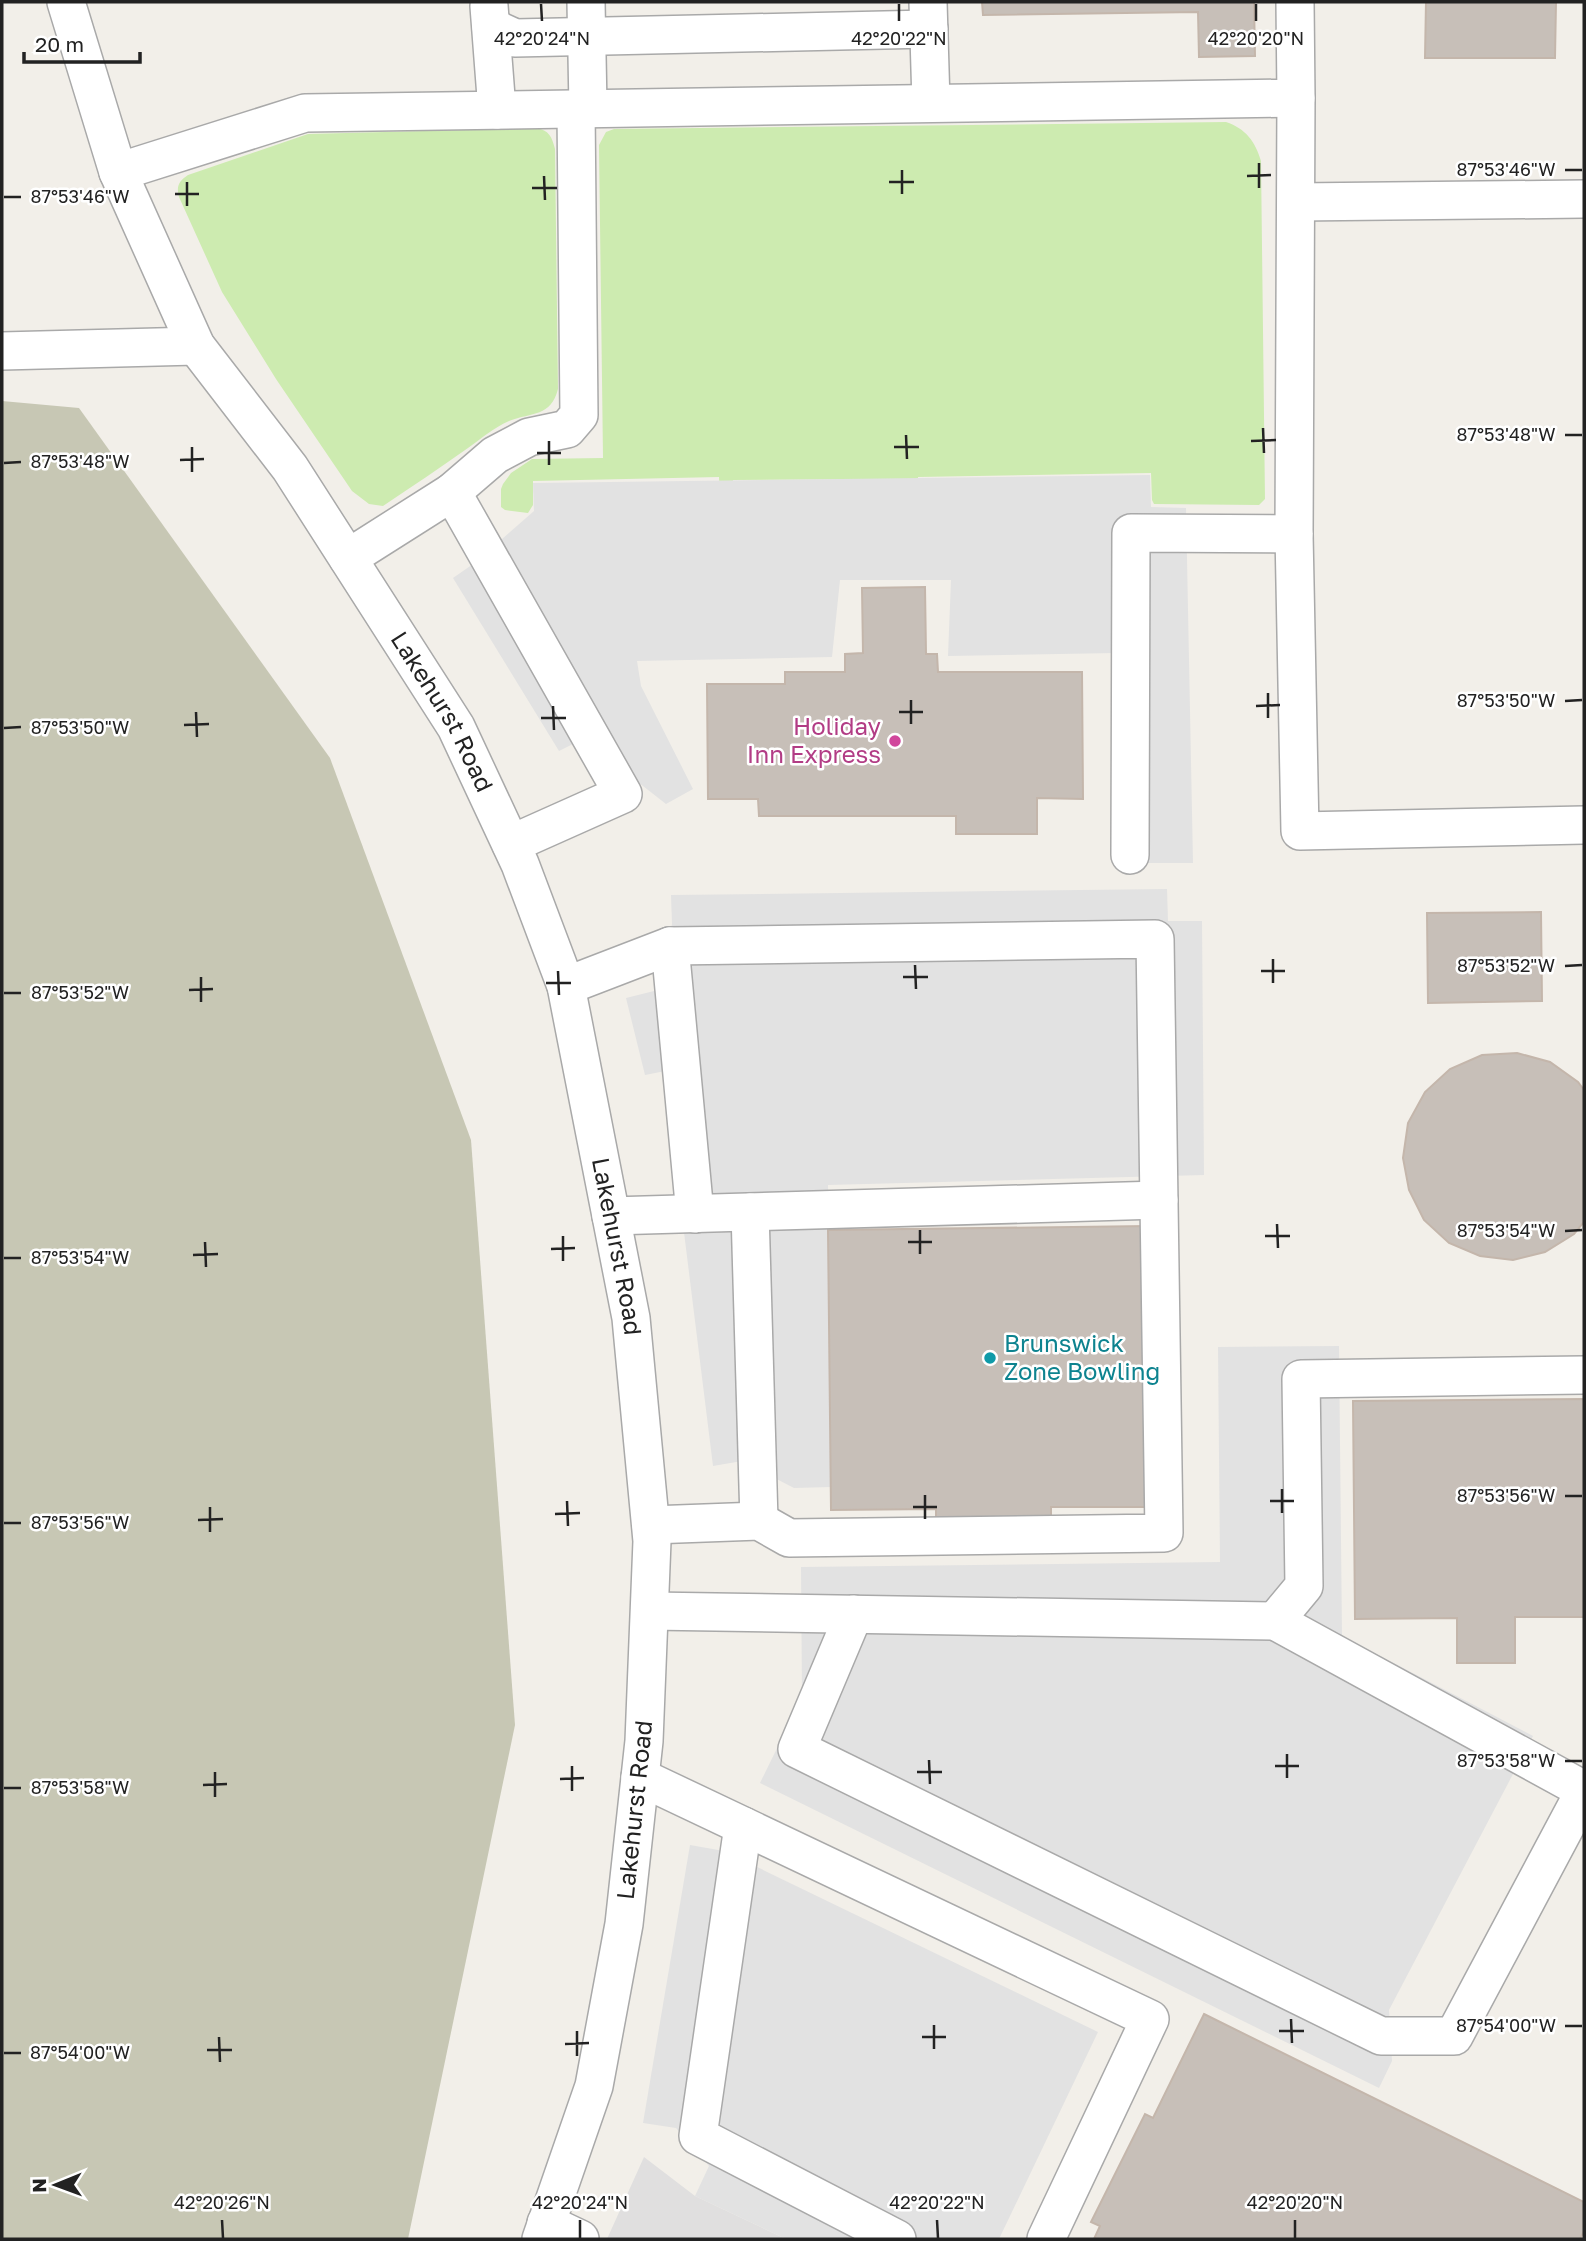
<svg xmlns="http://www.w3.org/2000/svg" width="1586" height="2241" font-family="'Golos Text',sans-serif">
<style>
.residential{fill:#e0dfdf}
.construction{fill:#c7c7b4}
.grass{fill:#cdebb0}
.parking{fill:#e2e2e2}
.building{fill:#c7bfb8;stroke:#c4b6ab;stroke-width:2}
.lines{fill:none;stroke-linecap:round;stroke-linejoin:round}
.minor-casing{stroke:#a9a9a9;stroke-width:40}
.minor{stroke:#fff;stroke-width:37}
.ticks{fill:none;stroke:#222;stroke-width:2.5}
.hotel-dot{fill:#d1479c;stroke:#fff;stroke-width:2.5}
.culture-dot{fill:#0f9aa8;stroke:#fff;stroke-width:2.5}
.labels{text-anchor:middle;stroke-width:5;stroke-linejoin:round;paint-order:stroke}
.street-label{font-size:24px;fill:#222;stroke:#fff}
.hotel-label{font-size:24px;fill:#b23c85;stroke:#fff;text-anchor:end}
.culture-label{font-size:24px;fill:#0d838f;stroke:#fff;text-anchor:start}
.ticks-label{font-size:18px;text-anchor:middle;fill:#222;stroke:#fff;stroke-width:5;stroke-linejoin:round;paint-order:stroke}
</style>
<rect width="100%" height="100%" fill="#f2efe9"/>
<path class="residential" d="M644,2157l51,39 91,43h-179z"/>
<path class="construction" d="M2,401l77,7 251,350 141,382 44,585 -107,514h-406z"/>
<path class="grass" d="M1226,122c20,7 29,19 35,39l4,338 -6,6 -105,-1 -2,-4 -1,-27 -233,4v27l-15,-25 -170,1v23l-13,4 -1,-30 -186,4v24l-5,8 -23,-3 -4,-3v-18l2,-5 8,-11 21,-14 71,-1 -4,-313 7,-13 8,-3z
M536,128c13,2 16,9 19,21l3,240c-7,28 -26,23 -49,32 -16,7 -28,18 -41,27 -28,20 -57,39 -85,58l-14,-2 -17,-13 -76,-112 -54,-87 -43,-95c-3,-11 0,-16 9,-22l120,-41z"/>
<path class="parking" d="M1150,475l1,32 35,1 7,355h-77v-210l-168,3 3,-76h-111l-8,77 -195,4 4,25 52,103 -27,15 -83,-65 -24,12 -106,-173 23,-16 58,-51 -1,-28z
M1167,889l1,32h34l2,254 -376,10 3,302 -37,1 -52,-27 -29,5 -35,-282 -3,-115 -30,6 -19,-77 32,-8 14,-66 -1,-29z
M1339,1346l3,290 191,100 -144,274 3,51 -13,27 -619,-305 42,-86 -1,-130 419,-5 -2,-215z
M690,1845l34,6 374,181 -99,207h-213l-91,-43 14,-30 -33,-38 -33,-5z"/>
<path class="building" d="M982,2h272l1,54 -56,1 -1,-45 -215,3z
M1426,2h130l-1,56h-130z
M925,587l1,67h11l1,18h144l1,127 -46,-1v36h-81v-18h-197l-1,-17h-50l-1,-115h78v-12h60v-18l18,-1 -1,-65z
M1541,912l1,89 -114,2 -1,-90z
M1517,1053l33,9 28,20 6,8v132l-10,12 -29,18 -32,8 -33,-4 -31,-13 -25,-23 -15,-30 -6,-32 5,-35 17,-31 25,-23 32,-14z
M1148,1226l4,281h-101v12l-115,1v-11l-105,1 -3,-280z
M1584,1399v218h-69v46h-58v-45l-102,1 -2,-218z
M1204,2014l380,188v29l-4,8h-486l6,-13 -9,-4 54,-108 8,4z"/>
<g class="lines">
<g class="minor-casing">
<g id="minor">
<path id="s1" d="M66,2l52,170 78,174 94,122 166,259 64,137 46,122 65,332 21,223 -8,200 -20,183 -30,162 -53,153"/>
<path d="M586,2l2,106"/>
<path d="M928,2l3,101"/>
<path d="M489,6l8,104"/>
<path d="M491,27l24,11 414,-9"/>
<path d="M1296,98l-2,436 6,297 284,-6"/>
<path d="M118,172l187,-59 991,-15 -1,-96"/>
<path d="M1297,202l287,-3"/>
<path d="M2,351l194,-5"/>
<path d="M452,492l43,-37 34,-18 38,-8 12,-14 -3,-306"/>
<path d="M348,558l104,-66 171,302 -112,50"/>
<path d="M1130,855l1,-322 163,1"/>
<path d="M670,946l25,268"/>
<path d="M566,986l104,-40 485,-7 9,594 -375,5 -30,-17 -108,4"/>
<path d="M750,1212l9,309"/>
<path d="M611,1216l548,-16"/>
<path d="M650,1611l625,10 309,169"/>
<path d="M854,1614l-57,135 584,287h73l130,-244"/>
<path d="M1275,1621l29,-35 -3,-207 283,-4"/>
<path d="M640,1777l510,242 -104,220"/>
<path d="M743,1826l-45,310 199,103"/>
<path d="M546,2223l34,16"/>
</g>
</g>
<use href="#minor" class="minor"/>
</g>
<path class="ticks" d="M541,4l1,17M899,4v17M1256,4v17M1259,163v25M902,170v24M1565,170h17M544,176l1,24M1247,176l24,-1M187,182v24M889,182h25M532,188h25M175,194h24M4,197h17M1263,428l1,25M906,435l1,24M1565,435h17M549,441v24M1251,441l25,-1M192,447v25M894,447h25M537,453h24M180,460l24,-1M4,463l17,-1M1268,693v25M911,700v24M1565,701l17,-1M553,706l1,24M1256,706l24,-1M196,712l1,25M899,712h24M541,718h25M184,725l25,-1M4,728l17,-1M1273,959v24M915,965l1,24M1565,966l17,-1M558,971l1,24M1261,971h24M201,977v25M903,977h25M546,983h25M189,990l24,-1M4,993h17M1277,1224l1,24M920,1230v24M1565,1231l17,-1M563,1236v25M1265,1236h25M205,1242l1,25M908,1242h24M551,1249l24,-1M193,1255l25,-1M4,1258h17M1282,1489v24M925,1495v24M1565,1496h17M567,1501l1,25M1270,1501h24M210,1507v25M913,1507h24M555,1514l25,-1M198,1520l25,-1M4,1523h17M1287,1754v24M929,1760l1,24M1565,1761h17M572,1766v25M1275,1766h24M215,1772v25M917,1772h25M560,1779l24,-1M203,1785l24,-1M4,1788h17M1291,2019l1,24M934,2025v24M1565,2026h17M577,2031v25M1279,2031h25M219,2037l1,25M922,2037h24M565,2044l24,-1M207,2050h25M4,2053h17M222,2220l1,18M580,2220v18M937,2220l1,18M1295,2220v18"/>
<circle class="hotel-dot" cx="895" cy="741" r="7"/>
<circle class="culture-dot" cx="990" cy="1358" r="7"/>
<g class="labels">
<g class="street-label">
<text dy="8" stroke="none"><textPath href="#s1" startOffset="810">Lakehurst Road</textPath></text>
<text dy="8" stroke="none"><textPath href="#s1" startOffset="1377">Lakehurst Road</textPath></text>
<text transform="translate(635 1810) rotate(-84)" y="8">Lakehurst Road</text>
</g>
<g class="hotel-label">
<text x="881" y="735">Holiday<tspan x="881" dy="28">Inn Express</tspan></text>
</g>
<g class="culture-label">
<text x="1004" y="1352">Brunswick<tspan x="1004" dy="28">Zone Bowling</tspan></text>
</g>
</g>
<g class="ticks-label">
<text x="542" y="45">42°20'24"N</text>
<text x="899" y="45">42°20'22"N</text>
<text x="1256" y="45">42°20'20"N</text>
<text x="1506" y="176">87°53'46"W</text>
<text x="80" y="203">87°53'46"W</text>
<text x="1506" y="441">87°53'48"W</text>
<text x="80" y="468">87°53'48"W</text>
<text x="1506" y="707">87°53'50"W</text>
<text x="80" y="734">87°53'50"W</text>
<text x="1506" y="972">87°53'52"W</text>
<text x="80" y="999">87°53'52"W</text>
<text x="1506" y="1237">87°53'54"W</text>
<text x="80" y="1264">87°53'54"W</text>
<text x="1506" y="1502">87°53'56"W</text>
<text x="80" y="1529">87°53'56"W</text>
<text x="1506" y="1767">87°53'58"W</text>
<text x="80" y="1794">87°53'58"W</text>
<text x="1506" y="2032">87°54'00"W</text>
<text x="80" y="2059">87°54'00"W</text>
<text x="222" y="2209">42°20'26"N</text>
<text x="580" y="2209">42°20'24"N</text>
<text x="937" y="2209">42°20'22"N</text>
<text x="1295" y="2209">42°20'20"N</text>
</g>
<rect width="1586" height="2241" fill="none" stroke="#222222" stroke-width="7"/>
<g transform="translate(56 2185) rotate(269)" stroke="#ffffff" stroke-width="5" paint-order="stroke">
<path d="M0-5L12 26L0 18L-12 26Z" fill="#222222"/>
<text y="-10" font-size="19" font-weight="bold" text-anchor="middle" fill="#222222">N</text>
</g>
<path d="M24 52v10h116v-10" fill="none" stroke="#222222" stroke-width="3.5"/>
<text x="35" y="52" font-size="21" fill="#222222" stroke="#ffffff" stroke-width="5" paint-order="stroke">20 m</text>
</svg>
